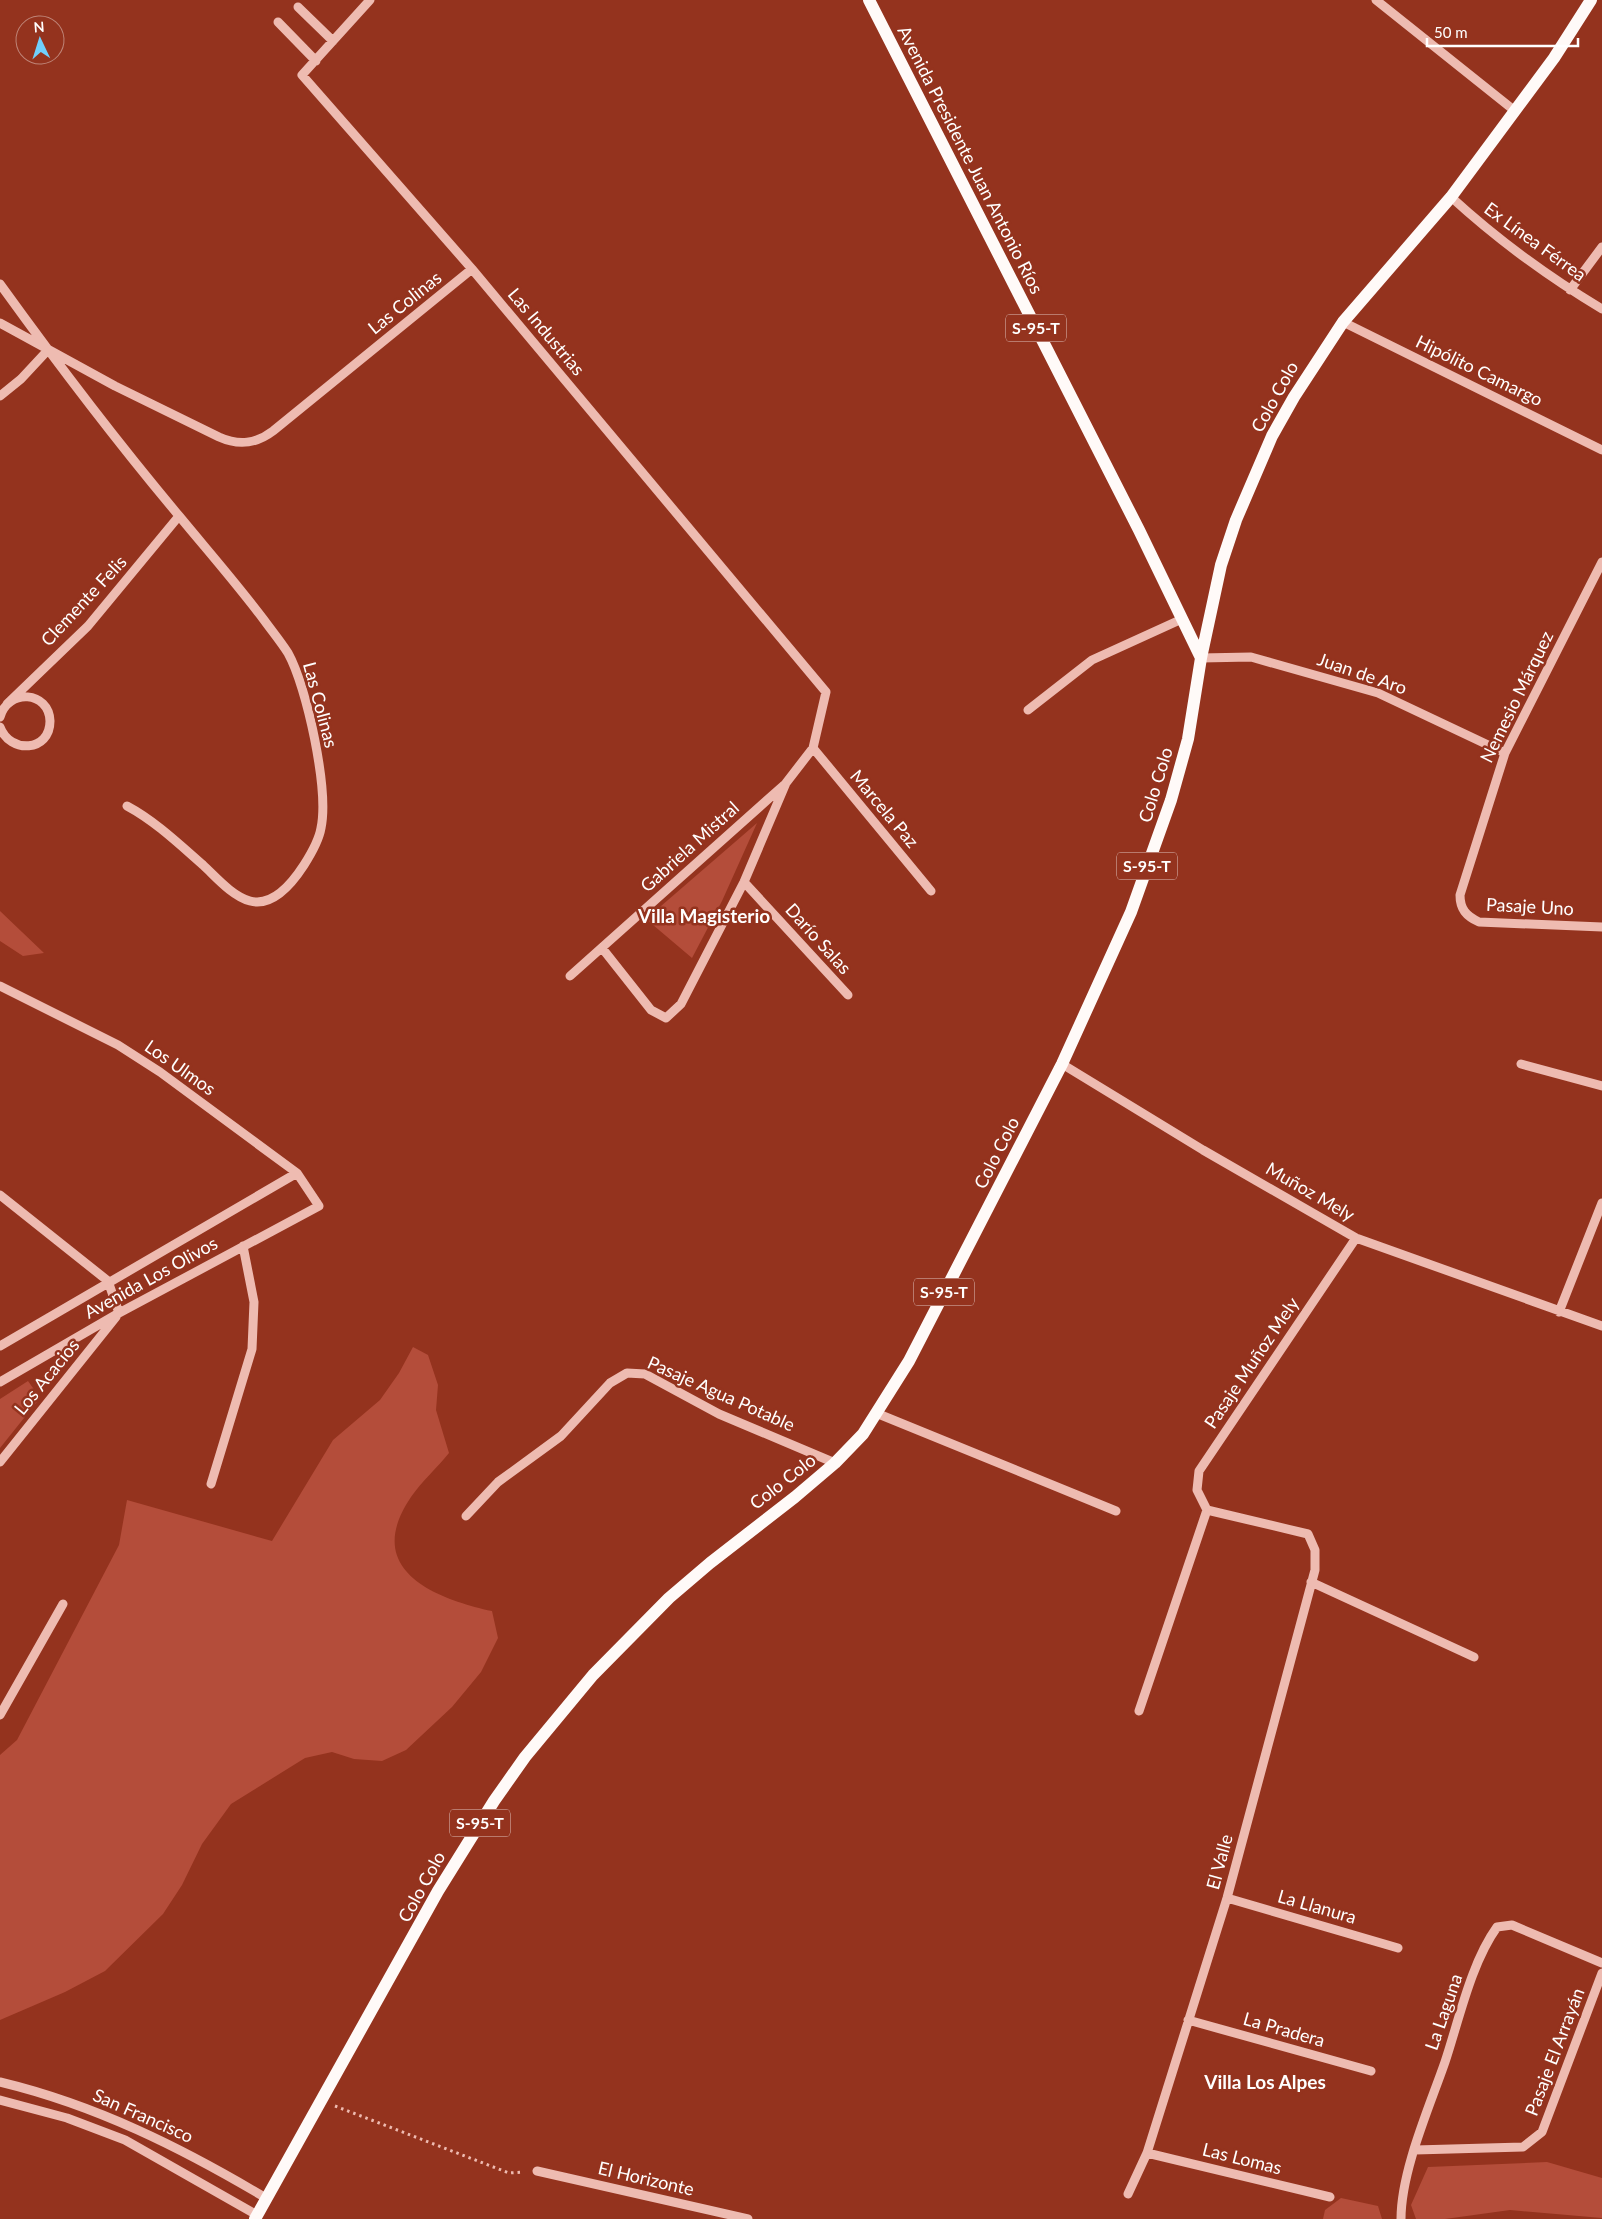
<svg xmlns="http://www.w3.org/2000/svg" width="1602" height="2219" font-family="Lato,sans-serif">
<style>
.green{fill:#b44d3a}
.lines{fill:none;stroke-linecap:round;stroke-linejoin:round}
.path{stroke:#eebbb1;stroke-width:3;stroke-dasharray:2.5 4;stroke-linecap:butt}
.minor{stroke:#eebbb1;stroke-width:9}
.major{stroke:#fffaf8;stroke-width:12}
.labels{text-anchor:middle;stroke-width:5;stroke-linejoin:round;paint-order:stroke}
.shield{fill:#94331e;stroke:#dfc2bc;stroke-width:1}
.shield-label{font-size:16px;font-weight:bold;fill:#fff}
.street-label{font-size:18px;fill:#fff;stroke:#94331e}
.neighbourhood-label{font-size:19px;font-weight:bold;fill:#fff;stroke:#94331e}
</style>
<rect width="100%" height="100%" fill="#94331e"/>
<path class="green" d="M757,823l-35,78 -30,57 -46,-39z
M0,911l44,42 -21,3 -23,-15z
M413,1347l15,8 10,30 -2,25 13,43c-12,15 -27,28 -38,44 -49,72 22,101 81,114l6,27 -17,34 -29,35 -46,43 -24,11 -28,-2 -22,-7 -27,6 -74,46 -29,40 -20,41 -19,29 -58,57 -40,21 -65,28v-265l17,-15 102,-195 8,-45 145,41 61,-101 47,-40 19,-27z
M28,1381l12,17 -40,50v-49z
M1547,2162l55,16v40l-92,-8 -65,9h-29l-5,-14 17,-38z
M1341,2198l37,8 4,13h-59l2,-9z"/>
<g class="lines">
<path class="path" d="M335,2106l174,67 14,-1"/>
<path class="minor" d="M370,0l-68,75 170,194 354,423 -13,56 -27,35 -42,99 -63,122 -15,14 -15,-8 -49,-62
M1376,0l139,111
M298,7l35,34
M278,22l38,39
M1451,197c47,43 96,79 151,112
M0,284c57,79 117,158 180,233 28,34 57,67 84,103 8,11 17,22 24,33 19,34 41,137 33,175 -2,12 -10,26 -17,37 -11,17 -31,42 -54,36 -18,-5 -34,-24 -47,-36 -24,-21 -48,-44 -76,-59
M1570,290l32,-43
M1343,322l259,128
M0,323l115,63 104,51c20,9 37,7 54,-6l199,-162
M0,396l21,-17 27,-29
M1602,562l-97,191 -45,142c0,14 6,21 19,27l123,5
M1201,658l50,-1 127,36 127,60
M7,704l81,-78 91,-110
M1028,710l64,-50 90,-41
M0,717c8,-29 49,-26 50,4 0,31 -40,33 -50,6
M813,748l118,143
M744,882l104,113
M570,976l214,-191
M0,986l118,59 42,27 137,101 22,33 -200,107 -119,69
M1062,1064l141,86 153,88 246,88
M1521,1064l81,22
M0,1195l108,86 11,32
M1559,1312l43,-109
M0,1346l297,-173
M876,1413l240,98
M0,1462l116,-145
M211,1484l41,-135 2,-47 -11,-56
M466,1516l32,-34 63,-46 49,-53 17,-10 18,1 74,40 116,49
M1311,1582l163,75
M1139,1711l68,-201
M0,1715l63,-111
M1227,1898l171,50
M1188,2020l183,51
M0,2082c96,23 182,66 266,116
M0,2100l67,18 58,22 132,75
M1415,2150l108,-3 19,-15 60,-159
M1147,2153l183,44
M537,2171l211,48
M1128,2194l19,-41 80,-255 88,-328v-20l-7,-16 -101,-24 -10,-20 2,-19 157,-233
M1401,2219c0,-48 28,-111 44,-157 14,-42 26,-99 52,-135l15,-2 90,38"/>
<path class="major" d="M869,0l270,530 62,128
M255,2219l183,-328 56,-90 31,-44 68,-82 76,-77 41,-35 85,-66 40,-34 28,-29 46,-73 153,-297 69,-152 40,-112 17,-61 13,-81 20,-93 15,-45 36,-84 22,-39 49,-75 108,-125 103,-139 37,-58"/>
</g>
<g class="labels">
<g class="shield">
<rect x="1006" y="314.5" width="60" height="27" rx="4"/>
<rect x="1117" y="852.5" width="60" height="27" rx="4"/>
<rect x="914" y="1278.5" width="60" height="27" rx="4"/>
<rect x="450" y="1809.5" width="60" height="27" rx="4"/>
</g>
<g class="shield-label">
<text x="1036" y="334">S-95-T</text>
<text x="1147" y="872">S-95-T</text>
<text x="944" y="1298">S-95-T</text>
<text x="480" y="1829">S-95-T</text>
</g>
<g class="street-label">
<text transform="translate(970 160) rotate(63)" y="6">Avenida Presidente Juan Antonio Ríos</text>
<text transform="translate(1535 242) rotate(36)" y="6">Ex Línea Férrea</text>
<text transform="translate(405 303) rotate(-39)" y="6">Las Colinas</text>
<text transform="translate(546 332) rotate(50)" y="6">Las Industrias</text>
<text transform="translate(1479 371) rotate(26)" y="6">Hipólito Camargo</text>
<text transform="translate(1275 397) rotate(-61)" y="6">Colo Colo</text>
<text transform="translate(84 601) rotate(-47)" y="6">Clemente Felis</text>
<text transform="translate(1362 674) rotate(19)" y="6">Juan de Aro</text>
<text transform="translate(1517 697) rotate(-64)" y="6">Nemesio Márquez</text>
<text transform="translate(320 705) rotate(75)" y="6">Las Colinas</text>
<text transform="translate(1156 785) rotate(-73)" y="6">Colo Colo</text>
<text transform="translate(884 809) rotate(50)" y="6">Marcela Paz</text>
<text transform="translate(690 847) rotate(-42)" y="6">Gabriela Mistral</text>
<text transform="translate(1530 907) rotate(3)" y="6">Pasaje Uno</text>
<text transform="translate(818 939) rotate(48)" y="6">Darío Salas</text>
<text transform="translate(180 1068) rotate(35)" y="6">Los Ulmos</text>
<text transform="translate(997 1153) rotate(-63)" y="6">Colo Colo</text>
<text transform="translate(1310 1192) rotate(30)" y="6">Muñoz Mely</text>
<text transform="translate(151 1278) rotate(-29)" y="6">Avenida Los Olivos</text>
<text transform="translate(1252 1363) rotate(-56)" y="6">Pasaje Muñoz Mely</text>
<text transform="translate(47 1377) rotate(-51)" y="6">Los Acacios</text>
<text transform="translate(721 1394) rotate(24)" y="6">Pasaje Agua Potable</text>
<text transform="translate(783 1482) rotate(-38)" y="6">Colo Colo</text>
<text transform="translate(1220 1862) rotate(-75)" y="6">El Valle</text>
<text transform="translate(422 1887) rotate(-61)" y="6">Colo Colo</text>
<text transform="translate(1317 1907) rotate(16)" y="6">La Llanura</text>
<text transform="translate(1444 2012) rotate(-71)" y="6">La Laguna</text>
<text transform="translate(1284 2030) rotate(16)" y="6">La Pradera</text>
<text transform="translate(1555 2052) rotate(-69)" y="6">Pasaje El Arrayán</text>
<text transform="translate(143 2116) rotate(24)" y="6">San Francisco</text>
<text transform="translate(1242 2159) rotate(14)" y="6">Las Lomas</text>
<text transform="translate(646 2179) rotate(13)" y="6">El Horizonte</text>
</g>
<g class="neighbourhood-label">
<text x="704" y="923">Villa Magisterio</text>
<text x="1265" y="2089">Villa Los Alpes</text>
</g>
</g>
<g transform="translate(40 40) rotate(356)"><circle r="24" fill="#94331e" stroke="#bf8578"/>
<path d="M0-4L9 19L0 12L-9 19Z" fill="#70cffc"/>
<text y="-8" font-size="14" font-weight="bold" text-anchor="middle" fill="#ffffff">N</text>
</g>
<path d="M1427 38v8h151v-8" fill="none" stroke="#ffffff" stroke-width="2.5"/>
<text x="1434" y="38" font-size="15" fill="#ffffff" stroke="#94331e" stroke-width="4" paint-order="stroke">50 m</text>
</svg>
